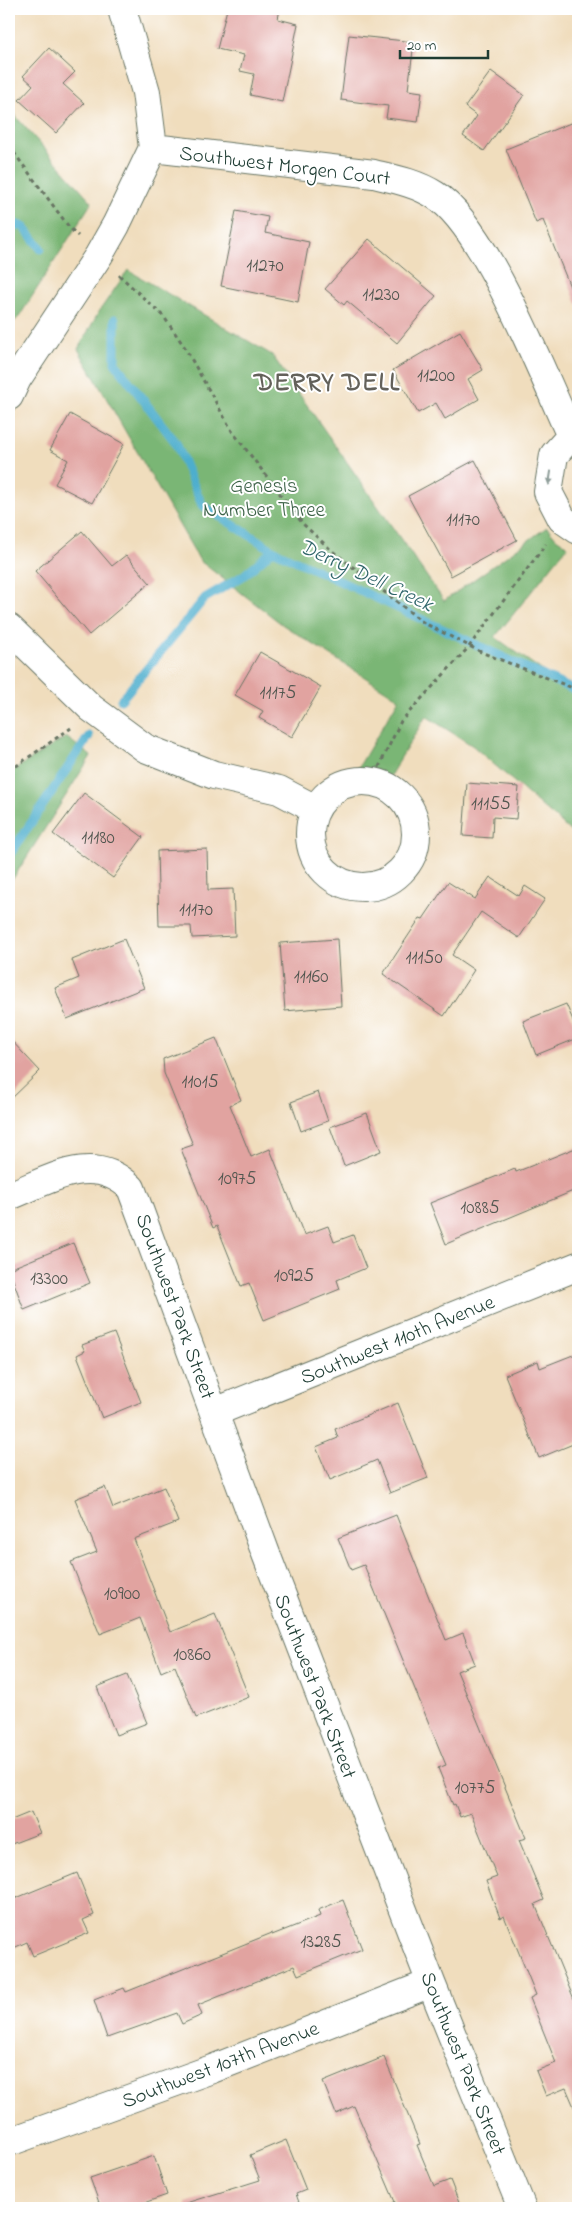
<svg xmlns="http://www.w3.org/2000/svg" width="587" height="2217" font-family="'Indie Flower',sans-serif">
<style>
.forest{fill:#7ab674;stroke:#4c7a54}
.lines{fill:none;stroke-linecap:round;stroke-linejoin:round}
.stream{stroke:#4eaecd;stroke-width:9}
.building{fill:#e1a3a0}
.minor-casing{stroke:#687564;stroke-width:30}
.path{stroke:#687564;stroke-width:3;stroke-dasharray:4 4;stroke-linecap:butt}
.minor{stroke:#fff;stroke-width:28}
.oneway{fill:#8f9e9a}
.labels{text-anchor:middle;stroke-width:4;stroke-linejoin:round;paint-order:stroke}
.number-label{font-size:19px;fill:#50564f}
.street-label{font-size:21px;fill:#1f3d34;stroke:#fff}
.park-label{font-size:21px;fill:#3e6349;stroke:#fff}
.water-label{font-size:22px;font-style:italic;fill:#2f656a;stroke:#fff}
.district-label{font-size:26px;font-weight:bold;letter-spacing:1px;fill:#63615a;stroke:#fff}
</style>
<rect width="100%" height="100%" fill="#fff"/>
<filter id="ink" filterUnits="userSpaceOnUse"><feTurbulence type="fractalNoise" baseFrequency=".02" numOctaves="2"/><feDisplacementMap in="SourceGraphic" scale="10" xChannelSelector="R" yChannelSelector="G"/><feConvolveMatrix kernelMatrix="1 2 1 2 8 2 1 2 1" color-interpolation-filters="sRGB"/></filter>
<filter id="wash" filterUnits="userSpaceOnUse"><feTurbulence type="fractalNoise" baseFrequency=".0096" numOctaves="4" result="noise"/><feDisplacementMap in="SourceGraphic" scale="20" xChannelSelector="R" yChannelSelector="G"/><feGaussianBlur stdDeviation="1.12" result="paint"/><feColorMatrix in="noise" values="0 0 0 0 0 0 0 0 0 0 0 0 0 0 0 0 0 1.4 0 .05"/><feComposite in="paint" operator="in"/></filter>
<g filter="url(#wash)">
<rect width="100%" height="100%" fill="#f0ddbd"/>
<path class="forest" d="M9,109l83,93 -73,115 -10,10z
M128,270l144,85 172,246 103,-74 9,11 12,8 -73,91 83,59v142l-105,-92 -47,-30 -38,63 -33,-6 44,-74 -116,-74 -83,-64 -122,-212 22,-39z
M66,737l25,19 -82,129v-112z"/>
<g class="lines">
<path class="stream" d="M9,222l15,5 17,22
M115,319v44l61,80 26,62 71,45 305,142
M121,700l84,-102 38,-22 30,-26
M9,856l80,-120"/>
</g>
<g id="blocks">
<path class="building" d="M227,9h53l-2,10 20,5 -16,78 -32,-7 4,-21 -14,-3 4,-16 -27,-6z
M349,35l65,7 -6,48 14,2 -4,30 -32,-4 2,-12 -47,-6z
M49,48l26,24 -12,12 21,19 -28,30 -37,-33 14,-15 -10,-9z
M491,71l33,24 -40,56 -21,-15 14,-20 -12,-9z
M578,120v183l-1,1 -34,-84 -7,3 -30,-74z
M236,211l32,6 -3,16 44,9 -11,60 -77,-16z
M369,239l67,57 -39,47 -50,-42 -3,4 -19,-16z
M460,331l23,39 -15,9 11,20 -34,20 -9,-16 -18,10 -25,-43z
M70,414l54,30 -32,59 -37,-19 13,-24 -18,-10z
M475,460l42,80 -66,36 -43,-80z
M82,531l30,35 14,-11 24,28 -61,52 -54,-64z
M260,652l61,35 -29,50 -33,-19 4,-7 -28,-16z
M467,783l52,4 -3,32 -23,-2 -1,21 -29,-2z
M84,793l59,44 -30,41 -60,-44z
M207,849l1,41 25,-1 2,47 -43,2 -1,-12h-32l-2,-75z
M490,877l29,19 6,-10 20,13 -26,39 -38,-26 -29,43 22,15 -30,46 -61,-42 37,-56 3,1 25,-37 27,17z
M124,939l20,49 -77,31 -12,-31 24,-10 -7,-18z
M337,939l4,67 -56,5 -5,-68z
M566,1004l12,28v6l-42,17 -13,-34z
M9,1038l31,33 -31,30z
M216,1038l25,62 -11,5 21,52 19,-8 34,86 24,-9 6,16 19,-7 13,33 -29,12 3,9 -76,31 -15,-37 -8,3 -24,-60 -4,2 -32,-79 12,-4 -29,-72 -1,-14z
M318,1092l10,29 -27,10 -10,-29z
M367,1113l14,38 -37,15 -14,-39z
M578,1147v42l-132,55 -16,-41 85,-34 1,3z
M73,1243l17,40 -66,27 -15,-41z
M114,1333l27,69 -39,16 -25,-63 8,-4 -3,-6z
M578,1353v89l-39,16 -34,-83 33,-14 2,7z
M398,1403l30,75 -38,15 -13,-33 -47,20 -14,-33 22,-9 -3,-9z
M105,1487l8,21 51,-21 14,35 -44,17 36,93 45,-18 34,83 -53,21 -21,-52 -14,6 -21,-54 -40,16 -29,-72 26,-10 -22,-53z
M396,1515l50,125 17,-7 12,31 -18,7 69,167 -7,2 25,60 -9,4 43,105v107l-12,-28 -20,8 -10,-25 20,-8 -26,-65 6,-3 -32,-79 -4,2 -14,-37 11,-4 -26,-64 -11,4 -5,-13 -2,1 -15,-37 8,-3 -82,-200 -13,5 -13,-32z
M127,1675l20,48 -31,12 -19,-48z
M31,1812l9,21 -31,12v-24z
M77,1873l17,42 -11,5 6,13 -56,23 -6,-14 -18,8v-49z
M343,1900l19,49 -64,26 -4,-9 -96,39 4,10 -20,9 -5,-11 -70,25 -13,-38 30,-12 2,4 146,-59v2l48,-19 -2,-6z
M384,2057l36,87 -3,1 17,41 16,-6 11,28h-78l12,-6 -41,-96 -18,8 -13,-32z
M286,2140l20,50 -10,4 5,14h-114l-1,-5 74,-23 -10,-25z
M154,2156l13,39 -38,13h-28l-11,-30z"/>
</g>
</g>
<g filter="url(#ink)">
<use href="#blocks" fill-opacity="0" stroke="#687564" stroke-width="1"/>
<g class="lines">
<g class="minor-casing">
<path id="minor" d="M153,148l221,26c21,5 42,9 61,21 51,32 109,183 136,241
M9,396l8,-17 82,-124 17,-30 37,-77 -7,-56 -24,-83
M578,433l-7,3 -17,19 -6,37 14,27 16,11
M9,628l82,80 54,40 69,27 65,15 36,19
M310 834a53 53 0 1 1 106 0a53 53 0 1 1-106 0Z
M9,1196c41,-16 84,-45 122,-8l135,366 165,429 91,225
M215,1412l363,-146
M9,2142l203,-73 219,-86"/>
</g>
<path class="path" d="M9,146l60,81 9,9
M119,275l45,42 20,29 48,85 71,93 28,26 93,73 59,30 95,37
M9,771l62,-43
M369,780l8,-9 24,-50 67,-73 78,-104"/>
<use href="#minor" class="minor"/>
</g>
<defs><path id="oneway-solid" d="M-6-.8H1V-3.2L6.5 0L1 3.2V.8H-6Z" transform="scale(1.25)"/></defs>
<use class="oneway" href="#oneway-solid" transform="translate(550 478) rotate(99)"/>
</g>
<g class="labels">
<g class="number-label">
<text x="265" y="271">11270</text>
<text x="381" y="300">11230</text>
<text x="436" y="381">11200</text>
<text x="463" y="525">11170</text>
<text x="278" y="698">11175</text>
<text x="491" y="809">11155</text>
<text x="98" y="843">11180</text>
<text x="196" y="915">11170</text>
<text x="424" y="963">11150</text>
<text x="311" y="982">11160</text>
<text x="200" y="1087">11015</text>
<text x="237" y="1184">10975</text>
<text x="480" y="1213">10885</text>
<text x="294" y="1281">10925</text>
<text x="49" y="1284">13300</text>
<text x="122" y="1599">10900</text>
<text x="192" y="1660">10860</text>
<text x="475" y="1793">10775</text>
<text x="321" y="1947">13285</text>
</g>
<g class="street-label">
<text transform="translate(285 165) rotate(7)" y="7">Southwest Morgen Court</text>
<text transform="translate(176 1306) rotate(70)" y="7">Southwest Park Street</text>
<text transform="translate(397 1339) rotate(-22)" y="7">Southwest 110th Avenue</text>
<text transform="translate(316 1686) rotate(69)" y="7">Southwest Park Street</text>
<text transform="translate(464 2063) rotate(68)" y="7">Southwest Park Street</text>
<text transform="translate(220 2064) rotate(-21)" y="7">Southwest 107th Avenue</text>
</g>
<g class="park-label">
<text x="264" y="492">Genesis<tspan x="264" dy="24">Number Three</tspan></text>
</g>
<g class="water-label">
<text transform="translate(367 574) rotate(25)" y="8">Derry Dell Creek</text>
</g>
<g class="district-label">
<text x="327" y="390">DERRY DELL</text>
</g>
</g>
<rect width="587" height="2217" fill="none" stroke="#fff" stroke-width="30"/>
<path d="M400 50v8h88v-8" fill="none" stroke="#1f3d34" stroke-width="2.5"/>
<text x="407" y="50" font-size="15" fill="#1f3d34" stroke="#ffffff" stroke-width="4" paint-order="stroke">20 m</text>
</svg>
